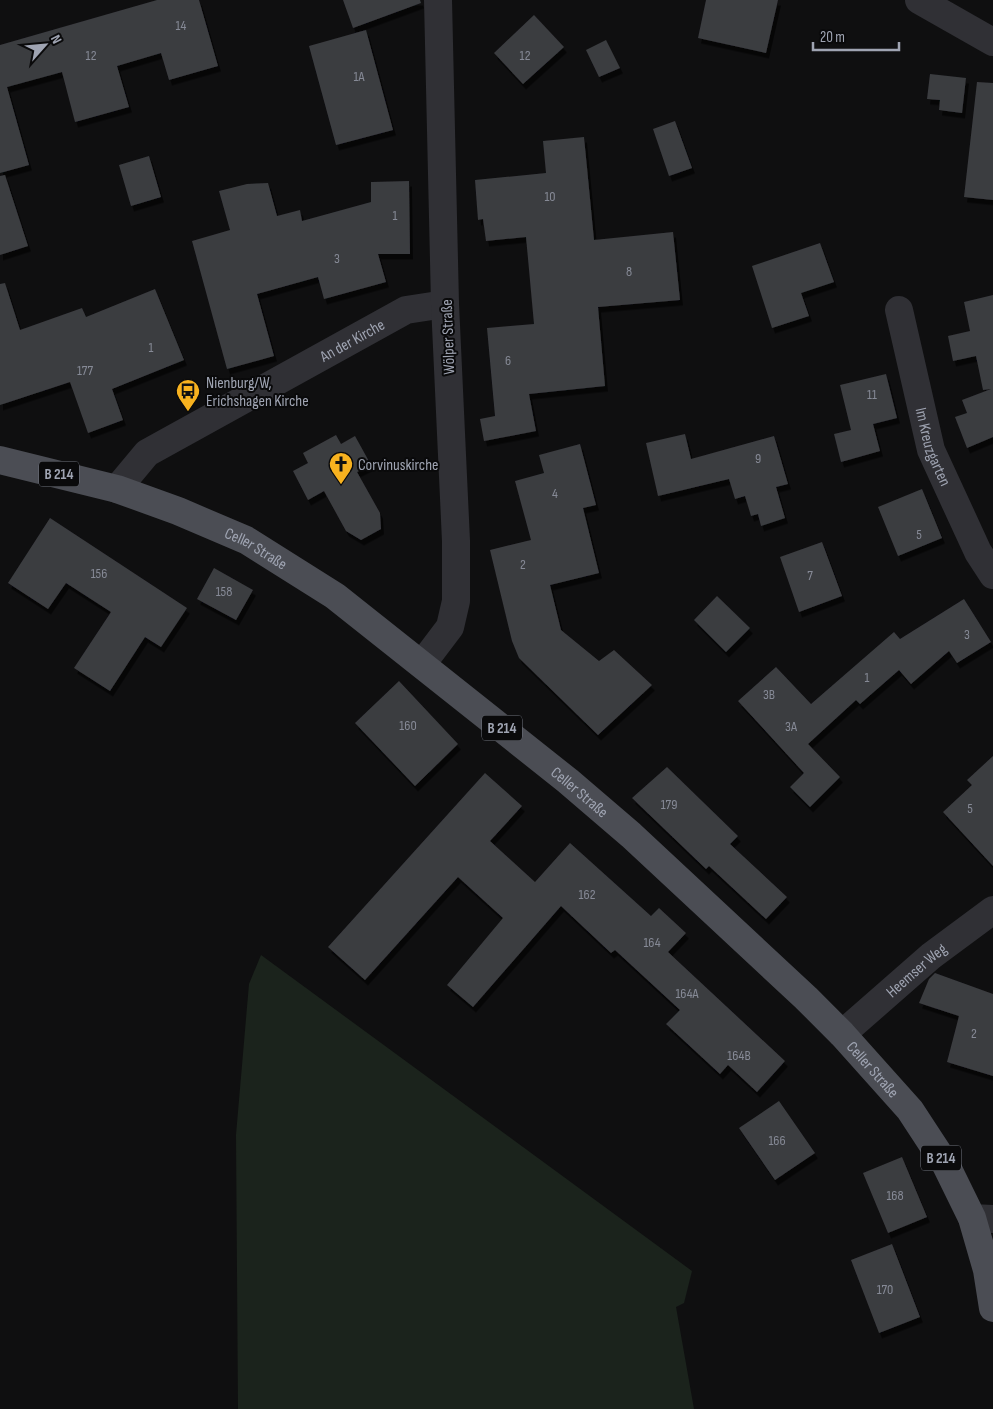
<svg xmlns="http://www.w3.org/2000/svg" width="993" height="1409" font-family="'Sofia Sans Condensed',sans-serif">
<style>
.green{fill:#1b231c}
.building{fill:#3b3c40;filter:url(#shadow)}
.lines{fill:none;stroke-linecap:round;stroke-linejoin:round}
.minor{stroke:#303035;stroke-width:28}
.tertiary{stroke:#303035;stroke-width:28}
.primary{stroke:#4b4d54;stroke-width:28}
.labels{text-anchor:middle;stroke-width:4;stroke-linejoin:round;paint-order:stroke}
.number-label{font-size:14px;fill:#868a96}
.shield{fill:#0a0a0b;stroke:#727680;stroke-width:1}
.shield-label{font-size:15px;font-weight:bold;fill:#9fa4b2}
.street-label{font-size:16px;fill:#9fa4b2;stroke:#0a0a0b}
.poi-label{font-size:16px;fill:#9fa4b2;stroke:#0a0a0b;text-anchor:start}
</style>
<defs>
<filter id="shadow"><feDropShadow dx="3" dy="5.5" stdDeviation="0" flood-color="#0009"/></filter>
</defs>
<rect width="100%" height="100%" fill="#0f0f10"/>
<path class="green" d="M261,955l431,316 -8,32 -8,4 18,102h-456l-2,-274 13,-151z"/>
<path class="building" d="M157,0h42l19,66 -49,14 -8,-27 -44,13 12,41 -54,15 -13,-50 -55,15 22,78 -29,8v-128z
M343,0h77l1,3 -68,25z
M706,0h72l-12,53 -68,-15z
M534,15l30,32 -41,37 -29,-31z
M366,30l27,100 -57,15 -27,-99z
M606,40l14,28 -21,9 -13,-27z
M930,74l36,4 -4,35 -23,-3 1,-10 -13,-1z
M977,82l16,1v117l-29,-3z
M675,121l17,47 -23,8 -16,-47z
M584,137l10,103 79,-8 7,68 -82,7 7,79 -76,8 7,37 -52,10 -4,-22 15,-3 -8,-88 47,-4 -8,-87 -40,4 -3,-22 -5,1 -3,-40 71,-7 -3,-32z
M149,156l12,41 -30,9 -12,-41z
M5,175l23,71 -28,9v-79z
M409,181l1,73h-32l8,28 -62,17 -6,-22 -61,17 17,62 -47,13 -35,-128 38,-11 -11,-39 28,-7 21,-1 9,33 23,-6 2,11 69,-19v-20z
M820,243l14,39 -33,11 8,23 -37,12 -20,-62z
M5,283l15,47 62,-22 4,9 69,-28 29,71 -72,29 11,31 -35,13 -18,-51 -70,23v-121z
M993,295v142l-26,11 -12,-31 12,-4 -5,-13 29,-11 -8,1 -7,-34 -23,5 -5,-25 22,-5 -6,-29z
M886,374l11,44 -24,6 7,27 -39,11 -7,-28 17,-4 -11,-45z
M685,434l6,25 83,-23 14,48 -12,3 9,31 -24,8 -3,-12 -7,2 -6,-20 -10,3 -6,-20 -71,17 -12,-53z
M336,435l5,9 14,-8 16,29 -14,7 23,41 1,16 -20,11 -15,-9 -22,-40 -16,9 -15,-29 15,-8 -5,-10z
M580,444l16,61 -13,3 16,65 -49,12 11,45 38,31 15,-11 38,35 -54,50 -79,-77 -7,-17 -22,-91 41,-10 -16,-59 29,-8 -5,-18z
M922,489l20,49 -44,18 -20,-49z
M50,518l137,90 -26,39 -16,-10 -35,54 -36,-23 37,-56 -45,-29 -18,26 -40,-26z
M822,542l20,54 -43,16 -19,-55z
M214,568l39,22 -17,30 -39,-21z
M717,596l33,32 -24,24 -32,-32z
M964,599l27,43 -34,21 -8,-12 -38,33 -12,-14 -39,34 -4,-4 -48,44 32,33 -30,30 -20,-20 14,-14 -66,-72 38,-34 35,37 83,-72 6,7z
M399,681l59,63 -43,42 -60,-63z
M993,756v110l-50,-54 29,-27 -5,-5z
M667,767l71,69 -8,8 57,53 -21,22 -57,-53 -3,3 -74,-71z
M485,773l37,33 -32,35 45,41 35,-39 81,73 8,-8 27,25 -18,19 117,109 -28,31 -29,-27 -8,9 -54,-50 14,-14 -65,-60 -4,3 -50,-47 -88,101 -26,-22 56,-67 -45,-41 -93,103 -37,-33z
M935,973l58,21v82l-46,-14 12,-46 -40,-13 10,-24z
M779,1101l36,52 -40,27 -36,-52z
M902,1157l25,60 -39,16 -25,-60z
M892,1244l28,73 -41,16 -28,-73z"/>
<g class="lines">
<g class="minor">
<path d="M919,0l74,42"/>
<path id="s1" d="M899,310l32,140 47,102 15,23"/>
<path id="s2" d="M117,489l30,-36 259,-143 39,-6"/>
<path id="s3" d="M842,1034l89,-78 62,-46"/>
<path d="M972,1218l21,1"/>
</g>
<path class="tertiary" d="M422,664l28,-37 6,-26v-60l-11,-237 -7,-304"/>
<path class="primary" id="s4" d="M0,460l117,29 61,22 68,29 89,56 233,185 63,54 175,163 36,36 68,76 36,55 26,53 15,52 6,38"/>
</g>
<defs>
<g id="bus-pin" transform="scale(1.25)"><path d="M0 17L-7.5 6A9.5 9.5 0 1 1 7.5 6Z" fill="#f8b21f" stroke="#0a0a0b"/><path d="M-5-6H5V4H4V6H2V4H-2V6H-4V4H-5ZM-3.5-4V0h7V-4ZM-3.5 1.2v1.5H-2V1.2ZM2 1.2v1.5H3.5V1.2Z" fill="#111"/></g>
<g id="church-pin" transform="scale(1.25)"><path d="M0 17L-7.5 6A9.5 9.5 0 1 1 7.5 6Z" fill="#f8b21f" stroke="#0a0a0b"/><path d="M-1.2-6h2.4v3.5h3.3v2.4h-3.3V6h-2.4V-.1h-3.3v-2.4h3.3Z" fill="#111"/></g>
</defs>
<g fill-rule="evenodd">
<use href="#bus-pin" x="188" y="391"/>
<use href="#church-pin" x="341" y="464"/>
</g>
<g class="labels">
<g class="number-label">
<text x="181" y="30">14</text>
<text x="91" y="60">12</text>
<text x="525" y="60">12</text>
<text x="359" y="81">1A</text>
<text x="550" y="201">10</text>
<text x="395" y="220">1</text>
<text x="337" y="263">3</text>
<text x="629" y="276">8</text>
<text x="151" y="352">1</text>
<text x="508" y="365">6</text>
<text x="85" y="375">177</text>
<text x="872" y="399">11</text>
<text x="758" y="463">9</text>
<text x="555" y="498">4</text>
<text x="919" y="539">5</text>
<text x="523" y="569">2</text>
<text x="99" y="578">156</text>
<text x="810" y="580">7</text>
<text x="224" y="596">158</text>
<text x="967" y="639">3</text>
<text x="867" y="682">1</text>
<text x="769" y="699">3B</text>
<text x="408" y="730">160</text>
<text x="791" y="731">3A</text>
<text x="669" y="809">179</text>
<text x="970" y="813">5</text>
<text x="587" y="899">162</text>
<text x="652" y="947">164</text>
<text x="687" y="998">164A</text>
<text x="974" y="1038">2</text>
<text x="739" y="1060">164B</text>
<text x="777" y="1145">166</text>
<text x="895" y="1200">168</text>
<text x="885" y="1294">170</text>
</g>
<g class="shield">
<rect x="39" y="461.5" width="40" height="25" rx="4"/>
<rect x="482" y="715.5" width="40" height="25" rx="4"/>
<rect x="921" y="1145.5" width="40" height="25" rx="4"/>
</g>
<g class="shield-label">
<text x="59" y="479">B 214</text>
<text x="502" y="733">B 214</text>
<text x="941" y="1163">B 214</text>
</g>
<g class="street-label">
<text transform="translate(447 337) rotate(-92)" y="6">Wölper Straße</text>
<text dy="6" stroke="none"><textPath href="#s2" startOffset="281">An der Kirche</textPath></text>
<text dy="6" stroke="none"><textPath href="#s1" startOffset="141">Im Kreuzgarten</textPath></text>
<text dy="6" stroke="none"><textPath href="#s4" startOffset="272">Celler Straße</textPath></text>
<text dy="6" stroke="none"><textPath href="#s4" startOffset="678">Celler Straße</textPath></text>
<text dy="6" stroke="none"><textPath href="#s3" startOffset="98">Heemser Weg</textPath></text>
<text dy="6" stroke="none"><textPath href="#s4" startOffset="1082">Celler Straße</textPath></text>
</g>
<g class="poi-label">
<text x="206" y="388">Nienburg/W,<tspan x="206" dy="18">Erichshagen Kirche</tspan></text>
<text x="358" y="470">Corvinuskirche</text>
</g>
</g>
<g transform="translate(45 45) rotate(63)" stroke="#0a0a0b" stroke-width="4" paint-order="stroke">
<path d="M0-4L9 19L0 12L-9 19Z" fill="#9fa4b2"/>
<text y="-8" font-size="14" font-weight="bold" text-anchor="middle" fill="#9fa4b2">N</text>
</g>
<path d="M813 42v8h86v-8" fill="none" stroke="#9fa4b2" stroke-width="2.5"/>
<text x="820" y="42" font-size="15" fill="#9fa4b2" stroke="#0a0a0b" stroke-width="4" paint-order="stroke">20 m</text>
</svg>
